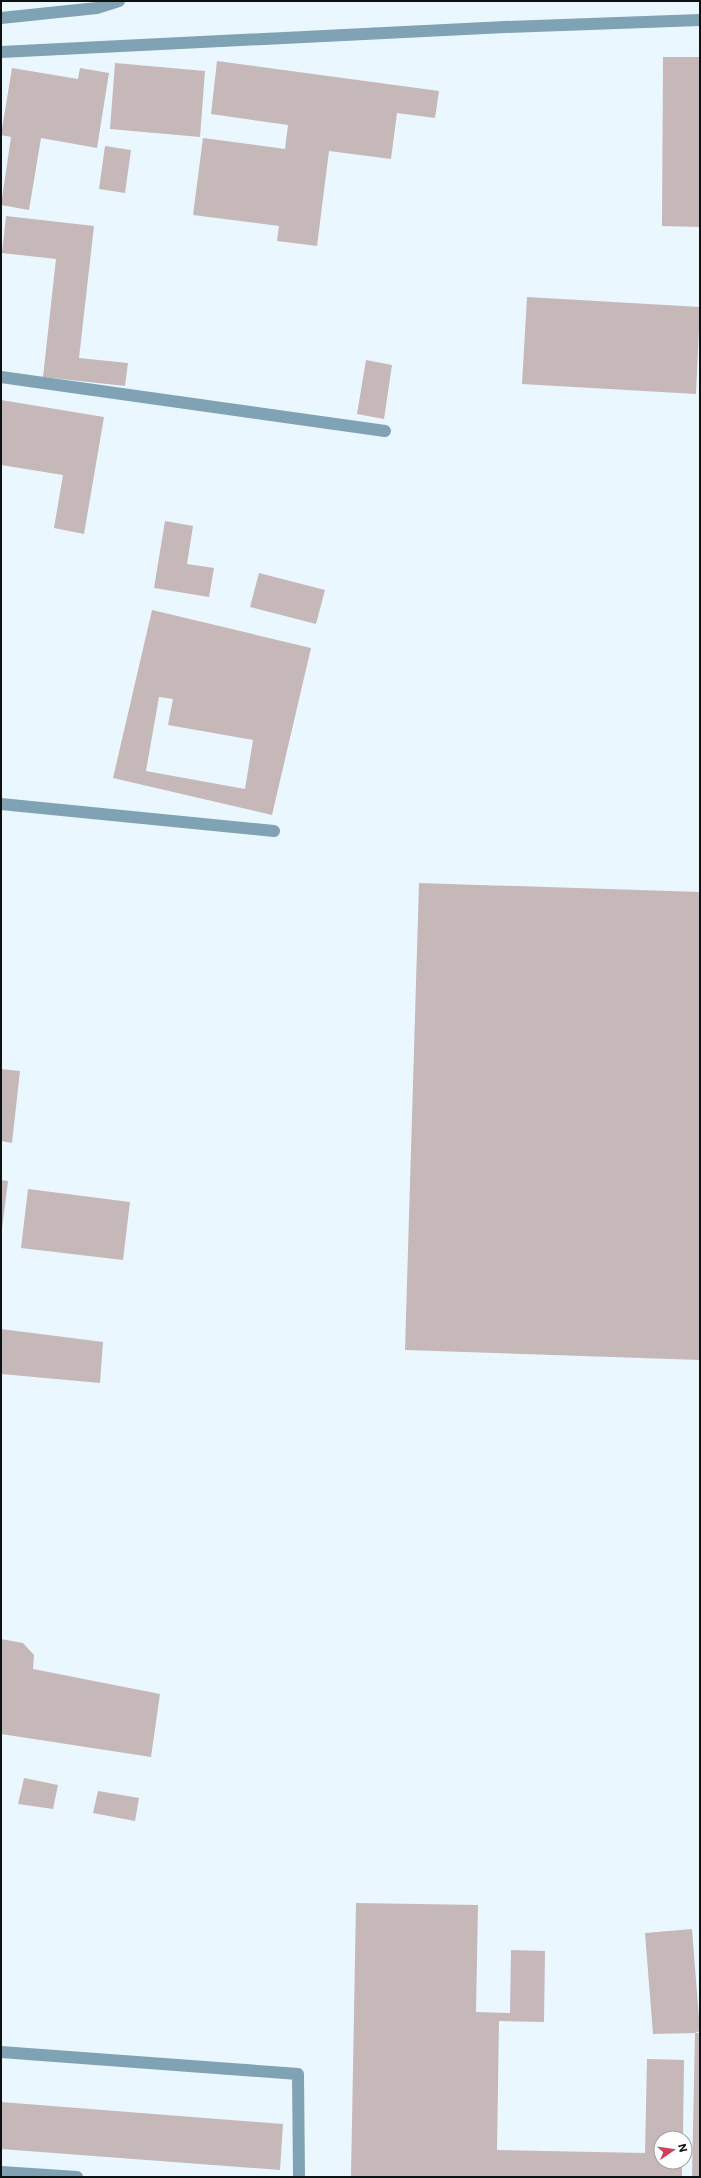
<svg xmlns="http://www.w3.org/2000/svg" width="701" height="2178" font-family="Commissioner,sans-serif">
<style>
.building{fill:#c6b8b9;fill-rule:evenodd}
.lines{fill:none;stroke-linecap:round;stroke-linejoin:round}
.minor{stroke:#7fa2b4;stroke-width:12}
</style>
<rect width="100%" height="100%" fill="#ebf7fe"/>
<path class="building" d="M663,57h37v170l-38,-1z
M217,61l222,30 -4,27 -38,-5 -6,46 -62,-8 -12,95 -40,-5 2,-15 -86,-11 10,-77 82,11 3,-24 -77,-11z
M115,63l90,8 -5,66 -90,-8z
M12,68l66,11 2,-11 29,5 -12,75 -56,-10 -12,72 -28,-5 10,-68 -10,-2z
M105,146l26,4 -6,43 -26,-4z
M6,216l88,10 -15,132 49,5 -3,23 -82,-9 13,-118 -54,-6z
M527,297l173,10 -4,87 -174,-10z
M366,360l26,5 -8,54 -27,-5z
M1,400l103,17 -20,117 -30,-6 9,-53 -62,-10z
M165,521l28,5 -6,38 27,4 -5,29 -55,-9z
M259,573l66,17 -9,34 -66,-17z
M152,610l159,38 -39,167 -159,-37zM159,697l14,2 -5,26 85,15 -8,49 -99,-18z
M419,883l281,9v468l-295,-10z
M1,1069l19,2 -8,72 -11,-2z
M1,1180l7,1 -6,48h-1z
M28,1189l102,13 -7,58 -102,-12z
M1,1329l102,13 -3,41 -99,-9z
M1,1639l22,4 11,12 -1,14 127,25 -9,63 -150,-23z
M24,1778l34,7 -5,24 -35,-5z
M98,1791l41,7 -4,23 -42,-8z
M356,1903l122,2 -2,107 34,1 1,-63 34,1 -1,71 -45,-1 -2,129 148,3 2,-94 37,1 -1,78h-22v24h21v15h-331z
M692,1929l8,102 -5,2 -42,1 -8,-101z
M695,2033h5v144h-8z
M1,2102l282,22 -3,46 -279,-21z"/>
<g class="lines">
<path class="minor" d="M1,18l96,-10 22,-7
M1,52l504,-25 195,-7
M1,377l384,54
M1,804l273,27
M1,2052l297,22 1,103
M1,2172l76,5"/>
</g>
<rect width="701" height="2178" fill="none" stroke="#0c1113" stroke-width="4"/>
<g transform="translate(673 2150) rotate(77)"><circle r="19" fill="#ffffff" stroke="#9ea0a1"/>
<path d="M0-3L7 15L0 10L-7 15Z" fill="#d0405a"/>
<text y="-6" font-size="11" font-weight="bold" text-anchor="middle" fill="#0c1113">N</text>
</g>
</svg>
